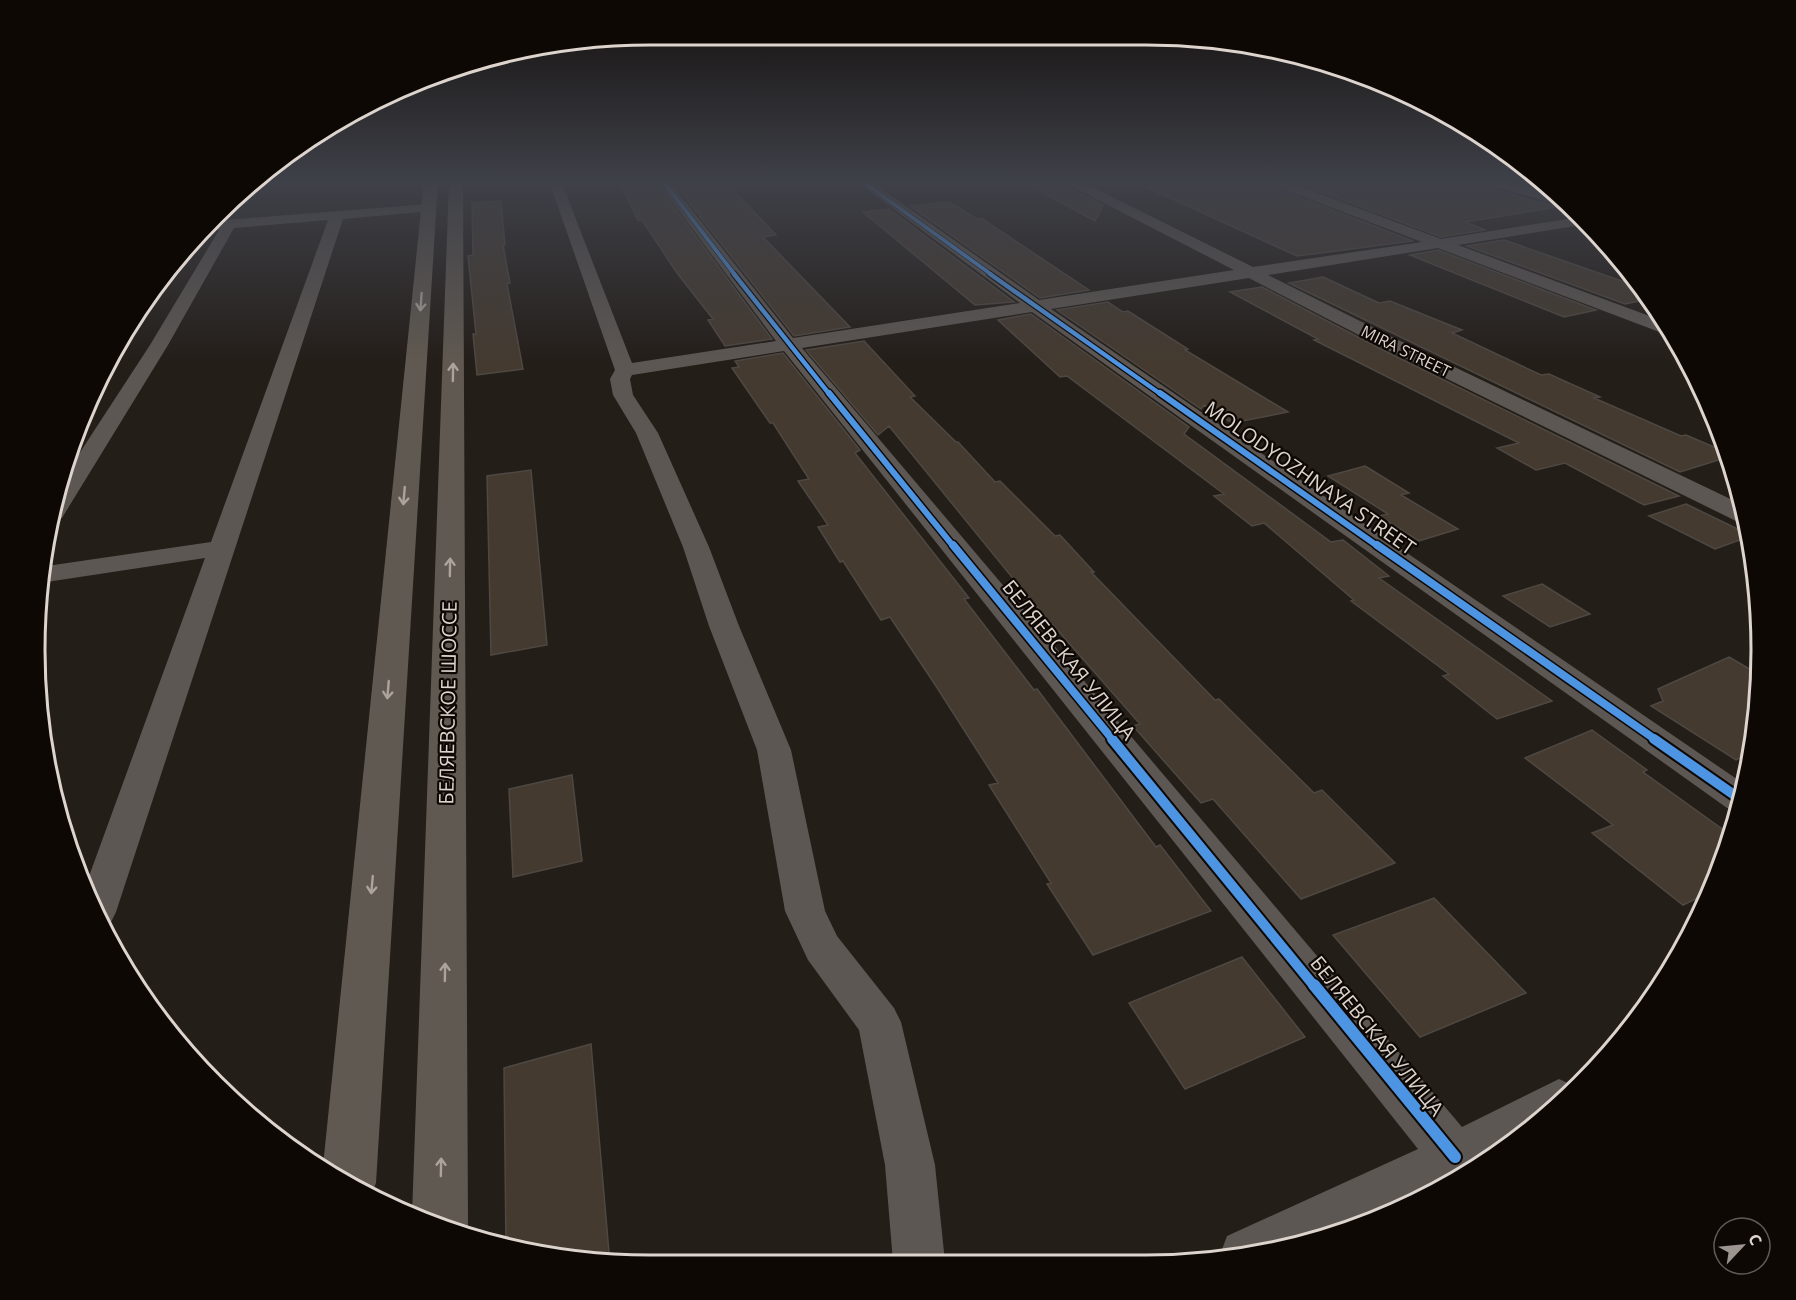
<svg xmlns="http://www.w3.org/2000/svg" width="1796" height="1300" font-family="'Open Sans',sans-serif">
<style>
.building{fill:#443a30;stroke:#4e4843;stroke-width:1.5}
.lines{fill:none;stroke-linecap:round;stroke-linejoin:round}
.minor{fill:#5d5753;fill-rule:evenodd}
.primary{fill:#605951;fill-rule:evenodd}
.cycleway-far5-casing{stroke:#0e0805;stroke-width:5}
.cycleway-far4-casing{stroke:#0e0805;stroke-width:7}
.cycleway-far3-casing{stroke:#0e0805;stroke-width:9}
.cycleway-far2-casing{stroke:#0e0805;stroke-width:11}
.cycleway-far1-casing{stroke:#0e0805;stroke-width:14}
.cycleway-casing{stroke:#0e0805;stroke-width:16}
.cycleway-far5{stroke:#4d94e3;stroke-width:4}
.cycleway-far4{stroke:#4d94e3;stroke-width:4.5}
.cycleway-far3{stroke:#4d94e3;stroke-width:6}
.cycleway-far2{stroke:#4d94e3;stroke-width:8}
.cycleway-far1{stroke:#4d94e3;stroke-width:10}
.cycleway{stroke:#4d94e3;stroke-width:12}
.oneway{stroke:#aba39c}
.labels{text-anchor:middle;stroke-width:4.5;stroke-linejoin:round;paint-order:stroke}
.far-street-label{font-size:16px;fill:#ddd4ce;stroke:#0e0805}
.street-label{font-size:20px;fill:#ddd4ce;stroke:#0e0805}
.rim{fill:none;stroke:#ddd4ce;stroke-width:3}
</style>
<rect width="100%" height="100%" fill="#241e19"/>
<path class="building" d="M618,181h37l117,158 -47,7 -17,-26 5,-1 -36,-46 -35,-53h-4z
M672,181h53l51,54 -13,2 87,90 -56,9z
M1021,181h42l3,5 37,19 -8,16z
M1133,181h124l156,60 -116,15z
M1308,181h155l95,26 -93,15 20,8 -44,7 -146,-55z
M501,201l4,44h-2l7,38 -3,1 16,85 -46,6 -4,-41h3l-8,-78 5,-1 -1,-52z
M949,202l28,17 4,-1 108,72 -49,8 -130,-92z
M889,209l125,93 -39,3 -112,-93z
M1504,240l138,48 7,11 -24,5 -158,-58z
M1438,250l158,60 -32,7 -154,-62z
M1323,277l56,26 11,-2 72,29 -10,3 89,42 8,-1 51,23 -6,1 87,38 5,-1 40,17 2,5 -48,15 -391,-189z
M1262,287l119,62 298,147 -35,9 -79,-42 -29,7 -39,-22 22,-5 -205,-103 4,-1 -88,-47z
M1108,302l15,10 5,-1 60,38 -3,1 103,62 -56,11 -28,-18 -3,4 -144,-99z
M1031,314l158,113 -5,7 147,108 12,-2 46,36 -10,2 173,123 -55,18 -54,-43 6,-2 -98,-73 3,-1 -90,-77 -12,3 -38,-30 10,-2 -157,-118 -7,1 -62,-57z
M864,341l51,55 -5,1 46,45h2l37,40 5,-1 55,55 5,-1 34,37h-3l124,128 4,-1 95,94 8,-3 73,73 -94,36 -88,-100 -12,4 -68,-77 7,-2 -116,-132 -135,-166 -11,9 -72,-85z
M783,353l77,97 -5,3 114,145 -5,1 70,91 3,-1 119,158 4,-2 51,66 -118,44 -46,-71 4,-1 -62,-98 9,-2 -64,-100 -44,-66 -9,3 -38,-59 -3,1 -22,-35 10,-2 -30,-44 11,-2 -36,-56h-3l-38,-55 7,-1 -4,-6z
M1365,466l44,27 -8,2 57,34 -39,12 -40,-25 9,-2 -60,-38z
M531,470l16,175 -56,10 -4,-179z
M1686,504l62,30v3l-33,12 -66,-33z
M1542,584l48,30 -40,13 -47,-31z
M1729,657l29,17 -2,56 -5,22 -15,8 -85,-54 12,-5 -5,-12z
M1592,730l55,40 -4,2 89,64 -3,12 -21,45 -25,12 -91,-72 21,-8 -88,-67z
M572,775l10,86 -69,16 -4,-88z
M1434,898l92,95 -106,44 -87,-102z
M1242,957l63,80 -120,52 -56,-86z
M591,1044l19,220 -104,-17 -2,-179z"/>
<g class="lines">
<path class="minor" d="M549,181h12l71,182 144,-22 -119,-160h12l124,157 227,-35 -164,-122h14l169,119 195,-30 -167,-86 -2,-3h15l173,86 169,-25 -152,-58 -2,-3h17l156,58 139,-22 7,7 -129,21 205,76 8,13 -9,-1 -224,-85 -170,27 128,64 347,166 3,18 -10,-2 -354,-174 -133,-69 -198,31 693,475 -7,27 -10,-3 -695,-496 -230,36 660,779 97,-48 17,8 -55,51 -128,74 -16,8 -155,40 -2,-5 7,-19 191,-87 -634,-798 -152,24 -2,4 3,16 25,38 51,114 30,79 52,124 34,161 12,25 57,72 7,14 34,143 10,97h-52l-8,-97 -26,-135 -51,-70 -23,-49 -28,-161 -48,-124 -26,-79 -47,-114 -23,-38 -3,-16 5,-9z
M1486,181c23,0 67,8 84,25h-9l-73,-22z
M428,204l5,1 2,3 -2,3 -90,8 -227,693 -6,12 -5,2 -21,-36 121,-332 -165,25v-16l171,-25 117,-322 -94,8 -66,117 -103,168 -3,5 -9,2 7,-37 90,-138 69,-115 -14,-1 8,-8z"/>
<path class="primary" d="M424,181h14l-62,1002 -6,14 -47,-31z
M449,181h14l5,1044 -4,10 -52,-20z"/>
<g class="cycleway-far5-casing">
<path id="cycleway-far5" d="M663,181l72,94
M862,181l130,94"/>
</g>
<g class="cycleway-far4-casing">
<path id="cycleway-far4" d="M734,274l96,121
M990,274l172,121"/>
</g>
<g class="cycleway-far3-casing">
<path id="cycleway-far3" d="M829,393l125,154
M1160,393l219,154"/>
</g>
<g class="cycleway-far2-casing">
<path id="cycleway-far2" d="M953,545l160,195
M1377,545l279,195"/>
</g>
<g class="cycleway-far1-casing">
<path id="cycleway-far1" d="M1112,739l203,248
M1654,739l86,60"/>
</g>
<g class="cycleway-casing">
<path id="cycleway" d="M1314,985l141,172"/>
</g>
<use href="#cycleway-far5" class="cycleway-far5"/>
<use href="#cycleway-far4" class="cycleway-far4"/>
<use href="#cycleway-far3" class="cycleway-far3"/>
<use href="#cycleway-far2" class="cycleway-far2"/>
<use href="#cycleway-far1" class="cycleway-far1"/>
<use href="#cycleway" class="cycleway"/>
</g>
<defs><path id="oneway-shaft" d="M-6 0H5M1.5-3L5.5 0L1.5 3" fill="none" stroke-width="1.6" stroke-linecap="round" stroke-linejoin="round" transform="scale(1.5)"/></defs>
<g class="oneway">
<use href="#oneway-shaft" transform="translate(421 302) rotate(94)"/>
<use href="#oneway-shaft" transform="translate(453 372) rotate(-89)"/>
<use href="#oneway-shaft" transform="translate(404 496) rotate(95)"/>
<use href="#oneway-shaft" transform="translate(450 567) rotate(-89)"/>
<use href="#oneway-shaft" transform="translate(388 690) rotate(95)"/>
<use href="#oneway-shaft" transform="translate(372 885) rotate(95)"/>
<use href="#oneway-shaft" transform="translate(445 972) rotate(-89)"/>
<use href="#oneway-shaft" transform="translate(441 1167) rotate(-89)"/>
</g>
<linearGradient id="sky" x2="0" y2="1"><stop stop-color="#14100e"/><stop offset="0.5" stop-color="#3f4149"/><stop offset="1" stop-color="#3f4149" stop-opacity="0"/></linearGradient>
<rect width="1796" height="363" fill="url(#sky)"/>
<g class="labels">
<g class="far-street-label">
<text transform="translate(1406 351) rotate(26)" y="6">MIRA STREET</text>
</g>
<g class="street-label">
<text transform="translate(1310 478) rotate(35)" y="7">MOLODYOZHNAYA STREET</text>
<text transform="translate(1069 660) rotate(51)" y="7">БЕЛЯЕВСКАЯ УЛИЦА</text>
<text transform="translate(448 703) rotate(-89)" y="7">БЕЛЯЕВСКОЕ ШОССЕ</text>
<text transform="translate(1377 1036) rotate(51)" y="7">БЕЛЯЕВСКАЯ УЛИЦА</text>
</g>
</g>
<path d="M0 0H1796V1300H0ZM650 45H1146A605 605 0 0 1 1751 650V650A605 605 0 0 1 1146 1255H650A605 605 0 0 1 45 650V650A605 605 0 0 1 650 45Z" fill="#0e0805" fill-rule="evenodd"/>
<path class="rim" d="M650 45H1146A605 605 0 0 1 1751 650V650A605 605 0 0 1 1146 1255H650A605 605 0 0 1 45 650V650A605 605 0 0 1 650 45Z"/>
<g transform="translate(1742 1246) rotate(64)"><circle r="28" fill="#0e0805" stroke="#615a55" stroke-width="1.5"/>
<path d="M0-4.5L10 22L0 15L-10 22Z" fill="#9c948f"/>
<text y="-9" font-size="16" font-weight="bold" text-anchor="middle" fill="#ddd4ce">С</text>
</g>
</svg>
